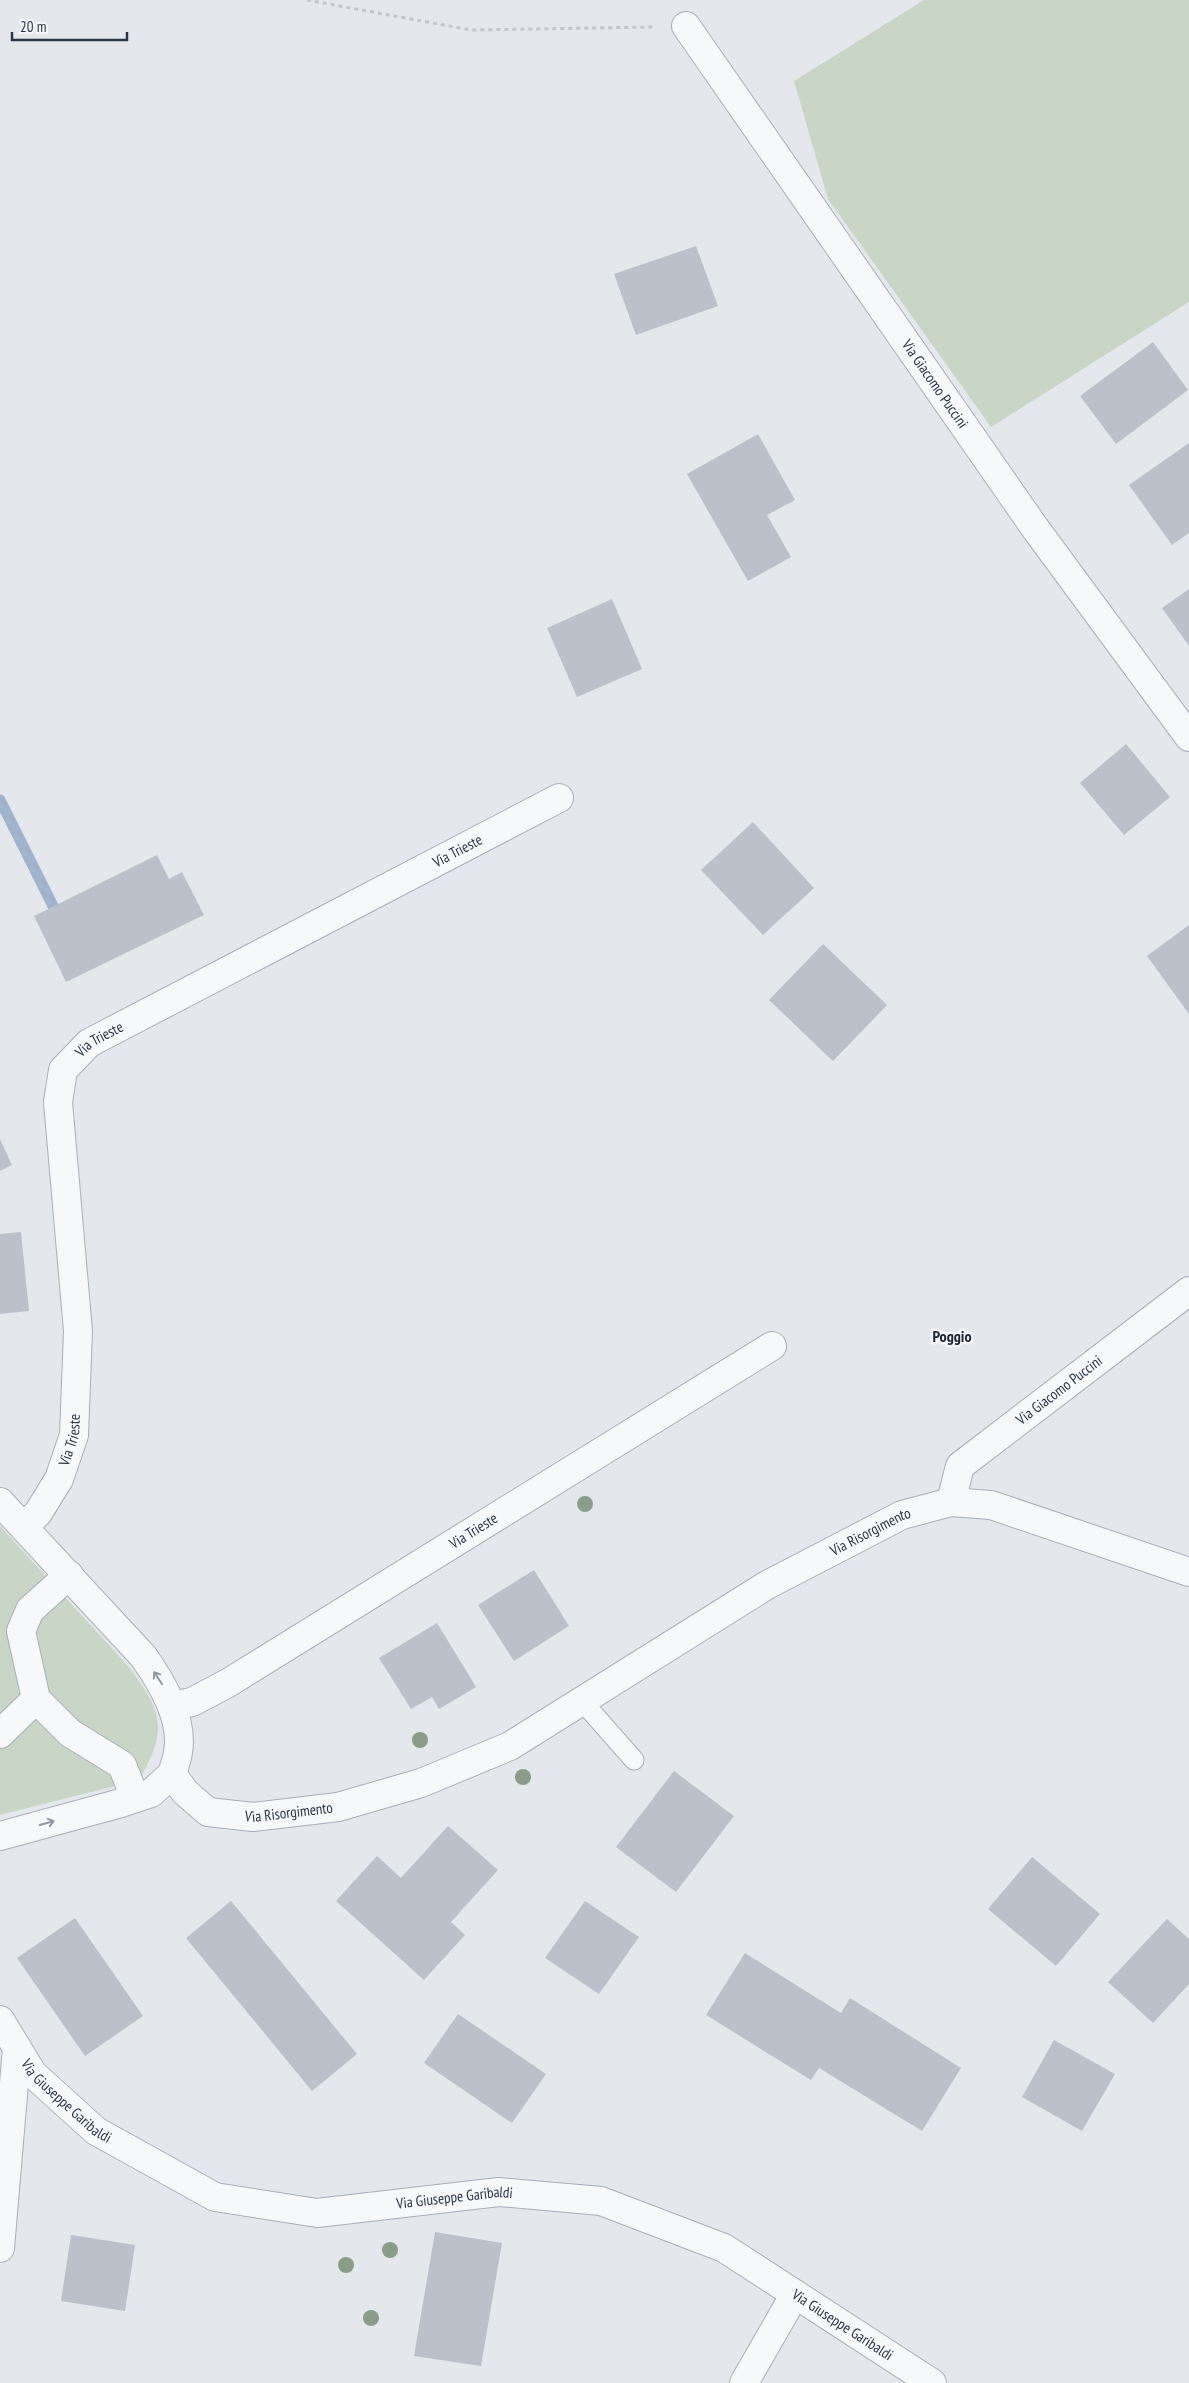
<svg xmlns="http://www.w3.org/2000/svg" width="1189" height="2383" font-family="'PT Sans Narrow',sans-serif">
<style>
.green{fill:#c9d6c5}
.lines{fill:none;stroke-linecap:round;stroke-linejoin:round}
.stream{stroke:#9fb4cc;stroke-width:11}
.building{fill:#bbc0ca}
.lane-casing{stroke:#a9aeb7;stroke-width:21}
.street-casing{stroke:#a9aeb7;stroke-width:30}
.path{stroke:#c2c5cb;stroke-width:3;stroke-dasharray:4 4;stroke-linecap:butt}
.lane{stroke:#f7f8fa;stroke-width:19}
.street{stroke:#f7f8fa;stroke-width:28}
.tree{fill:#899d89}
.oneway{stroke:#9196a0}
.labels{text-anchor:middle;stroke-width:5;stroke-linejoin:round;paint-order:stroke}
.street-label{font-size:15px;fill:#2b3445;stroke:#f4f6f9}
.neighbourhood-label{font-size:16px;font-weight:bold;fill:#1d2536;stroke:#f4f6f9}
</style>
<rect width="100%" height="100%" fill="#e4e7ec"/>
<path class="green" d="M924,0h265v302l-198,125 -163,-228 -34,-118z
M0,1526l127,139c35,45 42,64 12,115l-139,35z"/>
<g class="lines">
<path class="stream" d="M0,800l58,116"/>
</g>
<path class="building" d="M696,246l22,60 -82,29 -22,-61z
M1153,342l35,48 -72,54 -36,-48z
M758,434l37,66 -28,15 24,42 -43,24 -61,-107z
M1189,443v90l-17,12 -43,-60z
M1189,589v57l-27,-38z
M612,599l30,70 -65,28 -30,-69z
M1126,744l44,53 -46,38 -44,-52z
M753,822l61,66 -51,47 -62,-65z
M157,855l12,24 13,-7 22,43 -138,67 -32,-66z
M1189,925v89l-42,-58z
M823,944l64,61 -54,56 -64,-61z
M0,1139l12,26 -12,6z
M21,1232l8,79 -29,3v-80z
M534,1570l35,56 -55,35 -36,-56z
M437,1623l39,64 -37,22 -7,-12 -21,12 -32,-51z
M674,1771l60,45 -58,76 -60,-45z
M448,1826l50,44 -47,52 14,13 -41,45 -88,-79 41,-45 24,22z
M1032,1857l68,57 -44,52 -68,-57z
M231,1901l126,153 -45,37 -126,-153z
M585,1901l54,36 -40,57 -54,-36z
M75,1918l68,98 -58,40 -68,-98z
M1167,1919l22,20v45l-36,39 -45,-41z
M745,1953l96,60 9,-15 111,70 -39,63 -103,-63 -8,12 -105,-65z
M458,2014l88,60 -34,49 -88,-60z
M1054,2040l61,34 -33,57 -60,-34z
M435,2232l67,11 -21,123 -67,-10z
M71,2235l64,10 -10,66 -64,-10z"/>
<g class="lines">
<g class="lane-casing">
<path id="lane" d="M582,1701l52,59"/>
</g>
<g class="street-casing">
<g id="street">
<path id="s1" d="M686,26l349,502 154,209"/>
<path d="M0,1502l143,154c18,25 41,63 35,96 -1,8 -4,15 -6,22"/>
<path id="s2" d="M951,1502l9,-36 229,-175"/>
<path id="s3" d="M24,1526l14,-13 21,-34 15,-44 4,-104 -20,-229 5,-32 26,-27 470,-245"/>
<path d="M69,1575l-39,35 -9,21 15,68 34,34 52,32 13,33"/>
<path id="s4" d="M172,1706l20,-4 36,-19 544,-337"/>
<path d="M0,1734l36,-35"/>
<path id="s5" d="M172,1774l13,18 23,20 45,5 85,-10 83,-24 89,-37 257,-161 135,-70 49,-13 40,3 198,67"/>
<path d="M0,1836l121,-33 30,-10 21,-19"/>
<path id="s6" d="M0,2020l33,54 63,57 119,66 102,16 182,-21 102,9 123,47 208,135"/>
<path d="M0,2248l17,-200"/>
<path d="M744,2383l51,-89"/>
</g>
</g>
<path class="path" d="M307,0l164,30 182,-3"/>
<use href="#lane" class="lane"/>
<use href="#street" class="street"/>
</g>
<g class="tree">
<circle cx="585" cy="1504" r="8"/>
<circle cx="420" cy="1740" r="8"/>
<circle cx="523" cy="1777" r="8"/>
<circle cx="390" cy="2250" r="8"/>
<circle cx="346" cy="2265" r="8"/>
<circle cx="371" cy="2318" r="8"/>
</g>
<defs><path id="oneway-shaft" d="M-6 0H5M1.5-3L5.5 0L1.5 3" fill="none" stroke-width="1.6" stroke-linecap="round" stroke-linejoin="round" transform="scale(1.25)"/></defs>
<g class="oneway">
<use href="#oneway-shaft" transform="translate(158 1678) rotate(-123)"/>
<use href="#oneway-shaft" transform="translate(47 1823) rotate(-15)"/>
</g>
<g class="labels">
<g class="street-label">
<text dy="5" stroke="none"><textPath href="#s1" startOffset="436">Via Giacomo Puccini</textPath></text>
<text dy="5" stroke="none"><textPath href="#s3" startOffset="925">Via Trieste</textPath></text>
<text dy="5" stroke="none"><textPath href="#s3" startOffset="520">Via Trieste</textPath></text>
<text dy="5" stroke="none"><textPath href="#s2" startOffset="162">Via Giacomo Puccini</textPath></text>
<text dy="5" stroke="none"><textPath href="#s3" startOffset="100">Via Trieste</textPath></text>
<text dy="5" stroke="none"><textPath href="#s4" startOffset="350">Via Trieste</textPath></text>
<text dy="5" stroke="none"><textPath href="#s5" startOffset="786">Via Risorgimento</textPath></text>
<text dy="5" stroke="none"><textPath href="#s5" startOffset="134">Via Risorgimento</textPath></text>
<text dy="5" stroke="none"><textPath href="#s6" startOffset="106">Via Giuseppe Garibaldi</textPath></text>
<text dy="5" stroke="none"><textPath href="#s6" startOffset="526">Via Giuseppe Garibaldi</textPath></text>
<text dy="5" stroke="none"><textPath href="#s6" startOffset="946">Via Giuseppe Garibaldi</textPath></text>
</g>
<g class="neighbourhood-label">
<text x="952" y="1342">Poggio</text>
</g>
</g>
<path d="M12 32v8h115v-8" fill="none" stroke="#2b3445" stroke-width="2.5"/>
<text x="20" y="32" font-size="15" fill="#2b3445" stroke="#f4f6f9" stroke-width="4" paint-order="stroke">20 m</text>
</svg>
